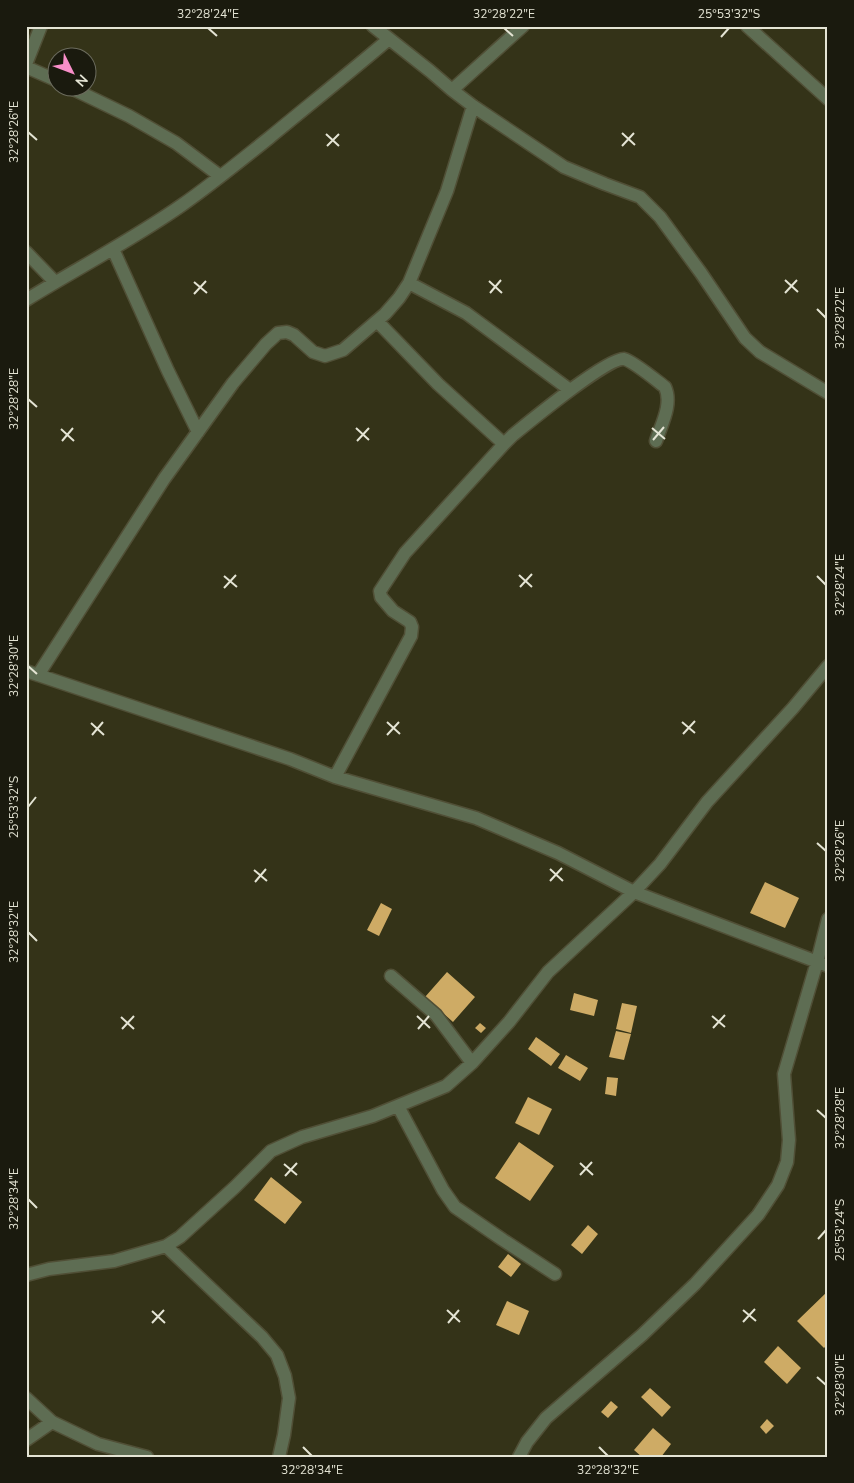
<svg xmlns="http://www.w3.org/2000/svg" width="854" height="1483" font-family="'Nunito Sans',sans-serif">
<style>
.building{fill:#ceab65}
.lines{fill:none;stroke-linecap:round;stroke-linejoin:round}
.minor-casing{stroke:#504f36;stroke-width:15}
.minor{stroke:#5e6d53;stroke-width:12}
.ticks{fill:none;stroke:#e4e4d4;stroke-width:2}
.neatline{fill:none;stroke:#e4e4d4;stroke-width:2}
.ticks-label{font-size:12px;text-anchor:middle;fill:#e4e4d4}
</style>
<rect width="100%" height="100%" fill="#343318"/>
<path class="building" d="M765,882l34,16 -14,30 -35,-15z
M381,903l11,6 -13,27 -12,-6z
M447,972l28,25 -22,25 -28,-25z
M574,993l24,7 -4,16 -24,-6z
M622,1003l15,3 -6,27 -15,-4z
M480,1023l6,5 -5,5 -6,-5z
M616,1031l15,3 -7,26 -15,-3z
M536,1037l24,17 -9,12 -23,-17z
M566,1055l22,13 -8,13 -22,-13z
M607,1077l11,1 -2,18 -11,-2z
M528,1097l24,12 -13,26 -24,-12z
M519,1142l35,24 -24,35 -35,-23z
M271,1177l31,25 -17,22 -31,-24z
M588,1225l10,9 -16,20 -11,-9z
M508,1254l13,10 -10,13 -13,-10z
M828,1291v53l-4,4 -27,-27z
M507,1301l22,10 -10,24 -23,-10z
M778,1346l23,22 -14,16 -23,-22z
M650,1388l21,19 -9,10 -21,-20z
M611,1401l7,6 -10,11 -7,-6z
M767,1419l7,7 -8,8 -6,-7z
M653,1428l18,16 -10,13h-19l-8,-7z"/>
<g class="lines">
<g class="minor-casing">
<path id="minor" d="M373,26l57,45 22,19 21,16 91,61 41,17 35,13 20,20 41,56 44,65 15,14 68,41
M747,26l81,73
M26,64l15,-38
M26,67l32,14
M71,88l58,28 47,27 44,33
M452,90l71,-64
M113,249l55,122 30,61
M26,252l29,30
M409,283l57,30 104,77
M26,300c52,-32 106,-60 156,-95 30,-21 58,-44 87,-67 40,-33 80,-65 120,-99
M377,321l61,63 66,60
M26,671l264,88 45,18 141,41 82,35 76,39 194,74
M38,675l126,-196 69,-96 33,-39 12,-11 9,-1 7,3 19,17 12,4 18,-6 42,-36 14,-16 10,-15 38,-92 26,-85
M335,777l76,-141 1,-9 -2,-5 -17,-11 -12,-14 -1,-6 25,-38 99,-109 9,-9c16,-13 95,-78 111,-76 9,2 33,22 41,28 8,17 -4,38 -9,54
M391,976l45,39 36,48
M398,1106l45,84 12,17 48,33 52,34
M166,1246l96,91 15,18 8,21 4,22 -5,37 -5,22
M26,1275l23,-6 65,-8 52,-15 14,-9 55,-50 36,-36 31,-14 71,-21 73,-30 26,-23 37,-41 39,-50 86,-80 26,-28 47,-62 86,-94 35,-42
M26,1398l26,24 46,22 49,13
M26,1440l26,-18
M519,1457l8,-15 19,-24 96,-83 53,-51 63,-69 20,-30 9,-23 2,-22 -5,-66 33,-112 11,-43"/>
</g>
<use href="#minor" class="minor"/>
</g>
<path class="ticks" d="M208,28l9,8M504,28l9,8M721,37l8,-9M28,132l9,8M622,133l13,12M326,134l13,12M327,146l12,-12M622,146l12,-13M785,280l13,12M489,281l13,12M194,282l13,11M490,293l11,-13M785,293l12,-13M194,294l12,-13M817,309l9,9M28,399l9,8M356,428l13,12M652,428l13,11M61,429l13,12M653,440l11,-13M62,441l11,-13M357,441l12,-13M519,575l13,12M224,576l13,11M817,576l9,9M520,587l12,-13M224,588l12,-13M28,666l9,8M387,722l13,12M682,722l13,11M91,723l13,12M683,734l12,-13M92,735l11,-13M387,735l12,-13M28,807l8,-10M817,843l9,8M550,869l13,12M254,870l13,11M550,881l12,-13M255,882l11,-13M28,932l9,9M417,1016l13,12M712,1016l13,11M121,1017l13,12M713,1028l12,-13M122,1029l12,-13M418,1029l11,-13M817,1110l9,8M580,1163l13,12M284,1164l13,11M580,1175l12,-13M285,1176l12,-13M28,1199l9,9M818,1239l8,-9M447,1310l13,12M743,1310l13,11M152,1311l13,12M743,1322l12,-13M152,1323l12,-13M448,1323l11,-13M817,1377l9,8M303,1447l9,9M599,1447l9,9"/>
<rect width="854" height="1483" fill="none" stroke="#1a1a0e" stroke-width="55"/>
<g transform="translate(72 72) rotate(132)"><circle r="24" fill="#1a1a0e" stroke="#6b6b5d"/>
<path d="M0-4L9 19L0 12L-9 19Z" fill="#f98fc9"/>
<text y="-8" font-size="14" font-weight="bold" text-anchor="middle" fill="#e4e4d4">N</text>
</g>
<rect x="28" y="28" width="798" height="1428" class="neatline"/>
<g class="ticks-label">
<text x="208" y="18">32°28'24"E</text>
<text x="504" y="18">32°28'22"E</text>
<text x="729" y="18">25°53'32"S</text>
<text transform="translate(14 132) rotate(-90)" y="4">32°28'26"E</text>
<text transform="translate(840 318) rotate(-90)" y="4">32°28'22"E</text>
<text transform="translate(14 399) rotate(-90)" y="4">32°28'28"E</text>
<text transform="translate(840 585) rotate(-90)" y="4">32°28'24"E</text>
<text transform="translate(14 666) rotate(-90)" y="4">32°28'30"E</text>
<text transform="translate(14 807) rotate(-90)" y="4">25°53'32"S</text>
<text transform="translate(840 851) rotate(-90)" y="4">32°28'26"E</text>
<text transform="translate(14 932) rotate(-90)" y="4">32°28'32"E</text>
<text transform="translate(840 1118) rotate(-90)" y="4">32°28'28"E</text>
<text transform="translate(14 1199) rotate(-90)" y="4">32°28'34"E</text>
<text transform="translate(840 1230) rotate(-90)" y="4">25°53'24"S</text>
<text transform="translate(840 1385) rotate(-90)" y="4">32°28'30"E</text>
<text x="312" y="1474">32°28'34"E</text>
<text x="608" y="1474">32°28'32"E</text>
</g>
</svg>
